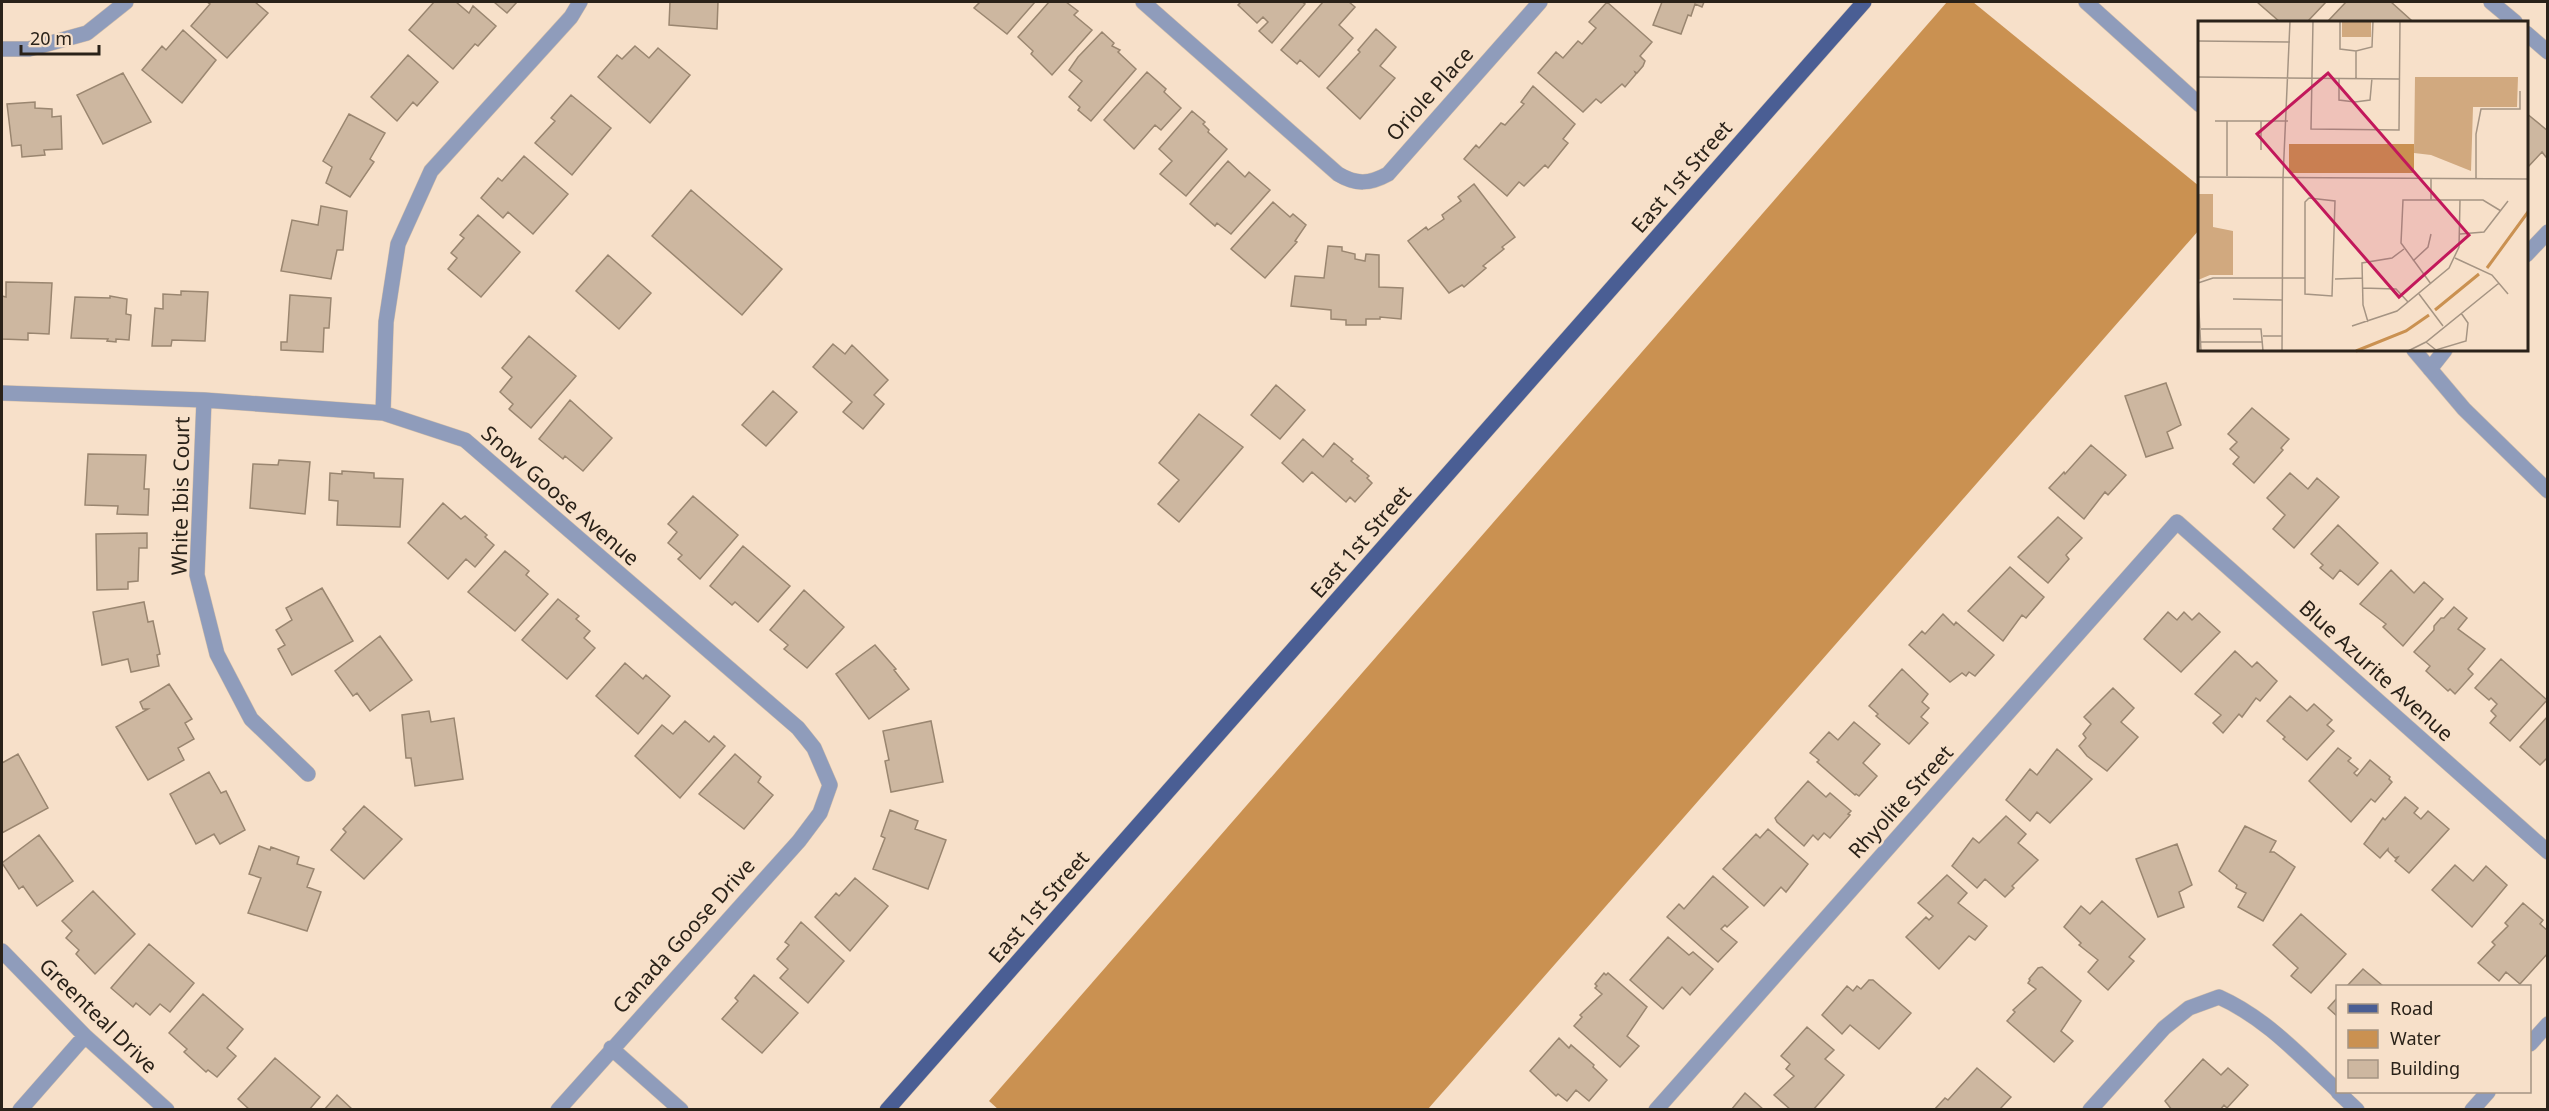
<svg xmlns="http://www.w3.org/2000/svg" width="2549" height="1111" font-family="'Noto Sans',sans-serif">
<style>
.water{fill:#ca9151}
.building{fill:#cdb7a0;stroke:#9a8670;stroke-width:1.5}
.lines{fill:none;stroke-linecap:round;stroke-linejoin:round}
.minor-casing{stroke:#d2bea9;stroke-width:16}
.major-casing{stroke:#d2bea9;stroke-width:16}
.minor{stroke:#8f9cbb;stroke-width:15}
.major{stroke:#4a5e94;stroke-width:15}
.labels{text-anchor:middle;stroke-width:5;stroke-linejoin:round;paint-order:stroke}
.street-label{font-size:21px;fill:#2a2219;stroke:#f7e0c9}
.inset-river{fill:none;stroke:#ca9151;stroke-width:3}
.inset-road{fill:none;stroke:#a59483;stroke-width:1.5}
.view{fill:#c2185b;fill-opacity:0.15;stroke:#c2185b;stroke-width:3}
.inset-edge{fill:none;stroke:#2a2219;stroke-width:3}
</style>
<rect width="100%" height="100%" fill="#f7e0c9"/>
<path class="water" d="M1947,2h26l226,184v44l-771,879 -429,1 -10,-9z"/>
<path class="building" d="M207,2h48l13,11 -41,45 -36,-32 19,-22z
M434,2h22l13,11 4,-7 23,20 -18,20 -3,-2 -22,25 -44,-39z
M494,2h23l-10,11z
M670,2h48l-1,27 -48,-4z
M980,2h55l-28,32 -33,-26z
M1049,2h17l12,9 -4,4 18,15 -40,45 -21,-21 2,-3 -15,-14z
M1241,2h61l3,2 -33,39 -13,-12 9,-9 -5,-5 -6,6 -19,-18z
M1323,2h26l6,5 -16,18 14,13 -34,39 -19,-17 -3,4 -16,-14z
M1607,2l45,40 -12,14 5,5 -2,5 -6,7 -2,-1 1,2 -11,13 -3,-3 -21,19 -5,-4 -13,13 -45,-39 18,-21 7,6 15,-17 4,3 14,-16 -7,-6z
M1662,2h42l-2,5 -7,-3 -4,12 -3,-1 -7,19 -28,-9z
M2257,2h69l-19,20h-27z
M2346,2h45l20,18 -2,2h-79l-2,-1z
M1376,29l20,18 -16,19 15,12 -35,41 -33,-31 33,-36 -2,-2z
M183,30l33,30 -34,43 -40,-33 20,-24 4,4z
M1102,32l12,11 -2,3 8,4 -2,2 18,17 -45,52 -13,-11 2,-3 -11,-10 13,-16 -13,-11 9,-13z
M635,46l14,12 9,-10 32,27 -40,48 -52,-46 19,-22 5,4z
M408,55l30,27 -21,24 -4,-4 -16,19 -26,-24z
M1147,72l19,17 -2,3 17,16 -20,22 -6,-5 -21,24 -30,-29z
M123,73l28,49 -48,22 -26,-49z
M1533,86l42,38 -12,15 5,4 -20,25 -3,-3 -21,21 -5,-4 -12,14 -43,-37 12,-14 3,3 22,-25 4,2 19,-21 -3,-2z
M571,95l40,33 -39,47 -37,-32 20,-22 -4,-3z
M35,102v6l17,1v8l9,-1 1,33 -18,1 1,5 -23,2 -1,-12 -9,1 -5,-42z
M1192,111l13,11 -2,2 6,6 -1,2 19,17 -41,47 -26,-22 12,-13 -13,-12z
M2526,113l22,18v25l-2,1 -4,-5 -16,17z
M349,114l36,19 -15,26 4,3 -24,35 -24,-14 6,-16 -9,-6z
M524,156l44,38 -35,40 -25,-22 -5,6 -22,-20 17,-20 4,3z
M1228,161l17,16 4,-5 21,18 -39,44 -14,-11 -2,3 -25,-22z
M1474,184l41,53 -13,10 2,2 -21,17 3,2 -22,19 -2,-2 -13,8 -41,-52 18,-14 2,3 16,-11 -2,-4 19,-14 -3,-4z
M691,190l91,79 -40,46 -90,-79z
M1273,202l17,15 3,-3 13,11 -11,16 2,1 -32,36 -34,-29z
M321,206l26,5 -4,39h-6l-6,29 -50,-8 11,-51 26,5z
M478,215l42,37 -39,45 -33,-28 9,-11 -6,-5 13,-15 -4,-3z
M1328,246l14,1v4l13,3v5l10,2 1,-7 13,1v32l24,1 -2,31 -21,-2v2h-14v6h-20v-5l-15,-1v-9l-40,-4 4,-30 29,2z
M608,255l43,38 -32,36 -43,-38z
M6,282l46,1 -3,51 -21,-1v7l-26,-1v-43l4,1z
M181,291l27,1 -3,49 -33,-1 -1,6h-19l3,-38 8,1v-15l18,1z
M290,295l41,3 -2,30h-5l-1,24 -42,-2v-8h6z
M110,296l17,3 -1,15 5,1 -2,25 -13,-1v3l-9,-1 1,-2 -37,-1 4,-41 35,1z
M529,336l47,40 -45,52 -22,-19 4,-5 -13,-12 12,-15 -10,-9z
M833,344l12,10 7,-9 36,35 -14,15 10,9 -21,25 -20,-17 9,-10 -39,-35z
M2166,383l15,42 -14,7 6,16 -27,9 -21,-61z
M1276,385l29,25 -25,29 -29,-24z
M773,391l24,21 -31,34 -24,-21z
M570,400l42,38 -29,33 -18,-15 -2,3 -24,-20z
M2252,408l37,31 -8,9 2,2 -29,33 -21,-19 6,-7 -9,-8 7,-7 -9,-8z
M1199,414l44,33 -64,75 -21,-18 21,-24 -20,-17z
M1303,439l20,18 11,-14 19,16 -2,2 18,15 -2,2 5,5 -17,19 -5,-5 -4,5 -34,-30 -9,10 -21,-19z
M2091,445l35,30 -18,20 -3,-3 -21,27 -35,-31 15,-16 1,2z
M88,454l58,1 -2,34h5l-1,26 -31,-1 1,-8 -33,-1z
M279,460l31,2 -5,52 -55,-6 3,-44 25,1z
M342,471l32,2v5l29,1 -3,48 -63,-2 1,-24 -9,-1 1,-27 12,1z
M2290,473l18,16 9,-11 22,19 -45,51 -21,-19 12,-14 -18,-17z
M693,496l45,39 -38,44 -22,-20 4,-4 -14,-12 9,-11 -9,-8z
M443,503l18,16 4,-3 22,19 -2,2 9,8 -19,22 -9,-8 -18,20 -40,-36z
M2058,517l24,21 -16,17 3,4 -21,24 -30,-26z
M2338,525l40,38 -20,22 -18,-15 -7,9 -13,-11 3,-3 -12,-11z
M147,533v15h-8l-1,33 -10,1v7l-31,1 -1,-56z
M743,546l47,40 -32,36 -23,-20 -3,3 -22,-19z
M505,551l24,20 -3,4 22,19 -33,37 -47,-39z
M2010,567l34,30 -18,21 -4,-3 -19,26 -35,-30z
M2391,570l23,23 10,-11 19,17 -40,47 -20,-19 3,-3 -26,-20z
M322,588l31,53 -61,34 -14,-26 7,-4 -9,-15 16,-10 -6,-12z
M804,590l40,37 -37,41 -23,-19 4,-4 -18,-15z
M558,599l21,17 -3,3 14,12 -6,7 11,10 -28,31 -45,-39z
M144,602l4,20 5,-1 7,33 -3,1 2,11 -28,6 -3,-13 -26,6 -9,-53z
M2454,607l13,11 -9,11 27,20 -17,20 5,5 -18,20 -5,-5 -2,2 -22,-20 4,-5 -16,-14 20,-22v-4l7,-8h3z
M2168,612l9,8 7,-8 8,8 7,-7 21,19 -39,40 -37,-33z
M1943,614l11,11 2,-3 38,33 -19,21 -6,-4 -3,4 -4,-3 -12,9 -41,-37 13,-14 3,3z
M380,636l32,44 -42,31 -13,-18 -4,3 -18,-25z
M875,645l21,24 -2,1 15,19 -40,30 -33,-45z
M2235,651l17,16 5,-5 20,19 -17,20 -4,-3 -14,19 -3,-3 -16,19 -10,-10 8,-8 -26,-21z
M2501,659l46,41 -37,41 -20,-18 6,-7 -5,-5 6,-7 -6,-6 -2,2 -14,-12z
M625,663l18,16 3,-4 24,21 -32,38 -42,-38z
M1902,669l26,25 -6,8 7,6 -8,9 7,6 -19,21 -33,-28 2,-2 -9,-8z
M169,684l23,35 -7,4 9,16 -16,9 6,12 -36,20 -32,-53 32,-18h-5l-3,-7z
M2113,688l21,20 -13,14 17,15 -31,34 -20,-15 -8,-10 7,-8 -3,-4 8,-10 -7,-7z
M2290,696l17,15 7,-7 18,16 -5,5 7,6 -27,29 -24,-21 2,-2 -18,-16z
M429,711l2,11 23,-4 9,61 -48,7 -4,-28h-5l-4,-43z
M2548,716v41l-8,8 -20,-18z
M685,721l24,21 5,-6 11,10 -45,52 -45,-42 27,-31 11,9z
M931,721l12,61 -52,10 -6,-31 4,-1 -6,-29z
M1854,722l26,22 -17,19 14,13 -18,20 -3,-2 -1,1 -38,-33 2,-2 -9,-7 19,-21 9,8z
M2338,748l13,10 -3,3 10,8 -4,4 3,3 13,-16 20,17 -1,2 3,3 -17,20 -4,-3 -20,23 -42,-41z
M2057,749l35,30 -42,44 -13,-11 -7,9 -24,-21 24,-31 7,6z
M18,754l30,54 -46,25v-70z
M735,754l26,23 -3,5 15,13 -29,34 -45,-35z
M209,772l12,21 5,-2 19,39 -25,14 -6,-10 -18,10 -26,-50z
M1808,781l18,16 4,-4 21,18 -3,3 2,1 -20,23 -6,-5 -6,7 -5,-5 -9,11 -27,-24 -2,-4z
M2405,797l13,11 -4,5 7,6 7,-8 21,18 -40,44 -14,-12 3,-4 -3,1 -7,-7v-2l-8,9 -16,-14 19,-26 2,2z
M364,806l38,33 -38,40 -33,-29 15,-18 -3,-3z
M890,810l28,11 -3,8 31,11 -18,49 -55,-20 12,-31 -4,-2z
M2006,816l20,18 -8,9 20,17 -26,26 2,2 -9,9 -20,-18 -8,9 -25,-22 21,-28 6,5z
M2245,826l31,15 -6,11h4l21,15 -32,54 -25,-14 8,-14 -10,-5 1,-3 -18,-14z
M1768,829l40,35 -22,28 -5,-5 -17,19 -41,-37 33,-35 4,4z
M39,835l34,46 -36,25 -14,-20 -4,3 -17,-26z
M2177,844l15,41 -13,7 5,15 -26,10 -22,-58z
M259,846l11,4 1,-3 28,10 -2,7 17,5 -7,18 14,5 -14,39 -59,-18 13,-35 -12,-4z
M2455,865l18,16 13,-15 21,19 -35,42 -40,-37z
M1947,875l20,18 -9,10 29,23 -12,14 -6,-4 -30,33 -33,-32 20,-20 3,3 4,-4 -15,-13z
M1713,876l35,31 -21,20 -2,-2 -4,4 16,13 -19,20 -51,-45 12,-13 5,5z
M855,878l33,28 -38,45 -35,-34 21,-24 3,3z
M93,891l42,43 -40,40 -19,-20 3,-4 -13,-12 6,-7 -10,-10z
M2102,901l43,38 -16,18 5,4 -26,29 -20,-18 10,-12 -19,-15 2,-2 -17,-16 17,-21 9,8z
M2523,903l20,17 -3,4 8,7v22l-28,31 -14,-12 -7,9 -21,-18 17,-18 -3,-3 16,-16 -3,-3z
M2301,914l45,40 -35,39 -20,-17 7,-8 -25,-23z
M801,922l43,39 -36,42 -28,-25 8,-9 -11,-10 12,-14 -4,-3z
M1668,937l21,18 4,-3 20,17 -23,26 -8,-8 -19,22 -33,-29z
M149,944l45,39 -24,29 -10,-8 -10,11 -14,-12 -3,4 -22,-19z
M2042,967l39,34 -20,30 12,10 -19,21 -47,-41 8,-9 -2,-2 23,-21 -8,-6 2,-3 -1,-1 9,-11z
M2363,969l20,17h-36z
M1604,973l2,2 2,-2 39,34 -20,29 12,10 -19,21 -46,-41 8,-9 -2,-2 22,-21 -7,-6 2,-2 -2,-2z
M754,975l44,38 -36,40 -40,-34 16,-18 -3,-3z
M1869,980h4l38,33 -32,36 -29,-24 -8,9 -20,-19 25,-29 6,5 4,-5 4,3z
M203,994l40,35 -16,19 9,8 -19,21 -9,-7 -2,2 -22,-20 3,-3 -18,-16z
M2338,997v20l-10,-9z
M1807,1027l27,23 -9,9 19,16 -31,35h-22l-17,-15 20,-19 -8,-7 4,-5 -9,-8z
M1559,1038l10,10 2,-3 23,20 -1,2 14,13 -18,21 -13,-11 -9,11 -9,-7 -2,2 -26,-25z
M275,1058l45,39 -11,13h-59l-12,-11z
M2203,1059l18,16 7,-7 20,17 -21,23 -3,-3 -4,5h-48l-7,-9z
M1977,1068l34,29 -11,12 -66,1 11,-12 3,2z
M1745,1093l19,17h-33z
M337,1095l16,15h-29z"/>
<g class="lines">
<g class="minor-casing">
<path id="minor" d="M1143,2l195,172c18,11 32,10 50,0l152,-172
M2086,2l114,103
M2491,2l24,20
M2526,33l22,19
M2,49h27l58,-16 39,-31
M2526,255l22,-23
M2414,350l50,59 84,82
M2430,369l15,-19
M2,393l202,7 179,13 82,27 333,288 16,20 16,37 -10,28 -21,28 -241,269
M204,400l-7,175 20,79 34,65 57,55
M383,413l3,-91 12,-78 33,-73 140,-154 9,-15
M2,951l83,85 82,74
M2530,1044l18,-20
M611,1048l70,62
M2338,1092l19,18
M20,1110l65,-74
M1656,1110l521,-588 371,330
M2090,1110l74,-82 25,-20 30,-11c47,21 81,59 119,94
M2472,1110l16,-18"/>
</g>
<g class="major-casing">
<path id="major" d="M887,1110l977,-1108"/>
</g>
<use href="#minor" class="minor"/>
<use href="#major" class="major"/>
</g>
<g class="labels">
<g class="street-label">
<text transform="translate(1430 94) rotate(-48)" y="7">Oriole Place</text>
<text transform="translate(1682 177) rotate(-49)" y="7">East 1st Street</text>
<text transform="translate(181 496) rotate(-89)" y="7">White Ibis Court</text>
<text transform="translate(560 496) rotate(41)" y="7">Snow Goose Avenue</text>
<text transform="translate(1361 542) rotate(-49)" y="7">East 1st Street</text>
<text transform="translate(2376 671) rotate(42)" y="7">Blue Azurite Avenue</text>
<text transform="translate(1901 802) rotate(-48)" y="7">Rhyolite Street</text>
<text transform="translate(1039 907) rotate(-49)" y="7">East 1st Street</text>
<text transform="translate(684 936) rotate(-48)" y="7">Canada Goose Drive</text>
<text transform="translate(98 1016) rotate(44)" y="7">Greenteal Drive</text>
</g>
</g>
<g transform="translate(2198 21)">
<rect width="330" height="330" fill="#f7e0c9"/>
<path d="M144,0h29v16h-29zM217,56h103l-1,30h-44l-2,64 -40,-16 -17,-2zM0,173h15v33l20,4v44h-23l-12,5z" fill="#d1a97f"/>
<path d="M91,123h125v29h-125z" fill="#ca9151"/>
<path class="inset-river" d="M289,247l41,-56M237,289l44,-36M158,330l50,-20 23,-16"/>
<path class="inset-road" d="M115,0l-2,108 88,1 1,-109M142,0v28l16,2 16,-4 1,-26M0,20l92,1M0,56l201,2M141,57v22l16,2 15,-2 2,-22M158,57v-27M17,100h73M63,129v-29M29,155v-55M0,156l330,2M85,157l7,-157M278,157v-44l5,-25h39v-18M233,158v21M111,177l26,3 -3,95 -27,-2v-92zM262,213l24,-2 24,-31M257,237l37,17 16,19M215,240l15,-14 3,-13M84,257h22M137,258l27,-1M0,262l15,-5h92M233,263l-30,-41 2,-43h80l18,11M164,267l34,1 12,13M0,271l3,59M221,273l24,32M35,278l49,1M170,301l-5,-17 -1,-42 30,-5 12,-9M154,305l45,-15 52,-43 10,-21 1,-47M3,308h60l2,22M65,315h19M3,321h62M228,321l10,8 30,-9 2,-18 -7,-10M84,330l1,-173M210,330l18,-9 73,-59"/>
<path class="view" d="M130,52l141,162 -70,62 -142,-163z"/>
<rect width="330" height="330" class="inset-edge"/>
</g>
<rect width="2549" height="1111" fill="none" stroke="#2a2219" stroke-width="6"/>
<rect x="2336" y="985" width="195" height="108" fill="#f7e0c9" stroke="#a59483" stroke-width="1.5"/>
<rect x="2348" y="1004" width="30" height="9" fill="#4a5e94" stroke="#a59483" stroke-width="1.5"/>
<text x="2390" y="1015" font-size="18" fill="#2a2219">Road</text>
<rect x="2348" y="1030" width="30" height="18" fill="#ca9151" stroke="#a59483" stroke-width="1.5"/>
<text x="2390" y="1045" font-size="18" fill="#2a2219">Water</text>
<rect x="2348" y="1060" width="30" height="18" fill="#cdb7a0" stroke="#a59483" stroke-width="1.5"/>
<text x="2390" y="1075" font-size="18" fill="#2a2219">Building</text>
<path d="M21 45v9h78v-9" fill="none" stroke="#2a2219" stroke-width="3"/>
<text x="30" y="45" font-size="18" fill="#2a2219" stroke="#f7e0c9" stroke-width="4.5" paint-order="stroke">20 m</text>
</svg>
